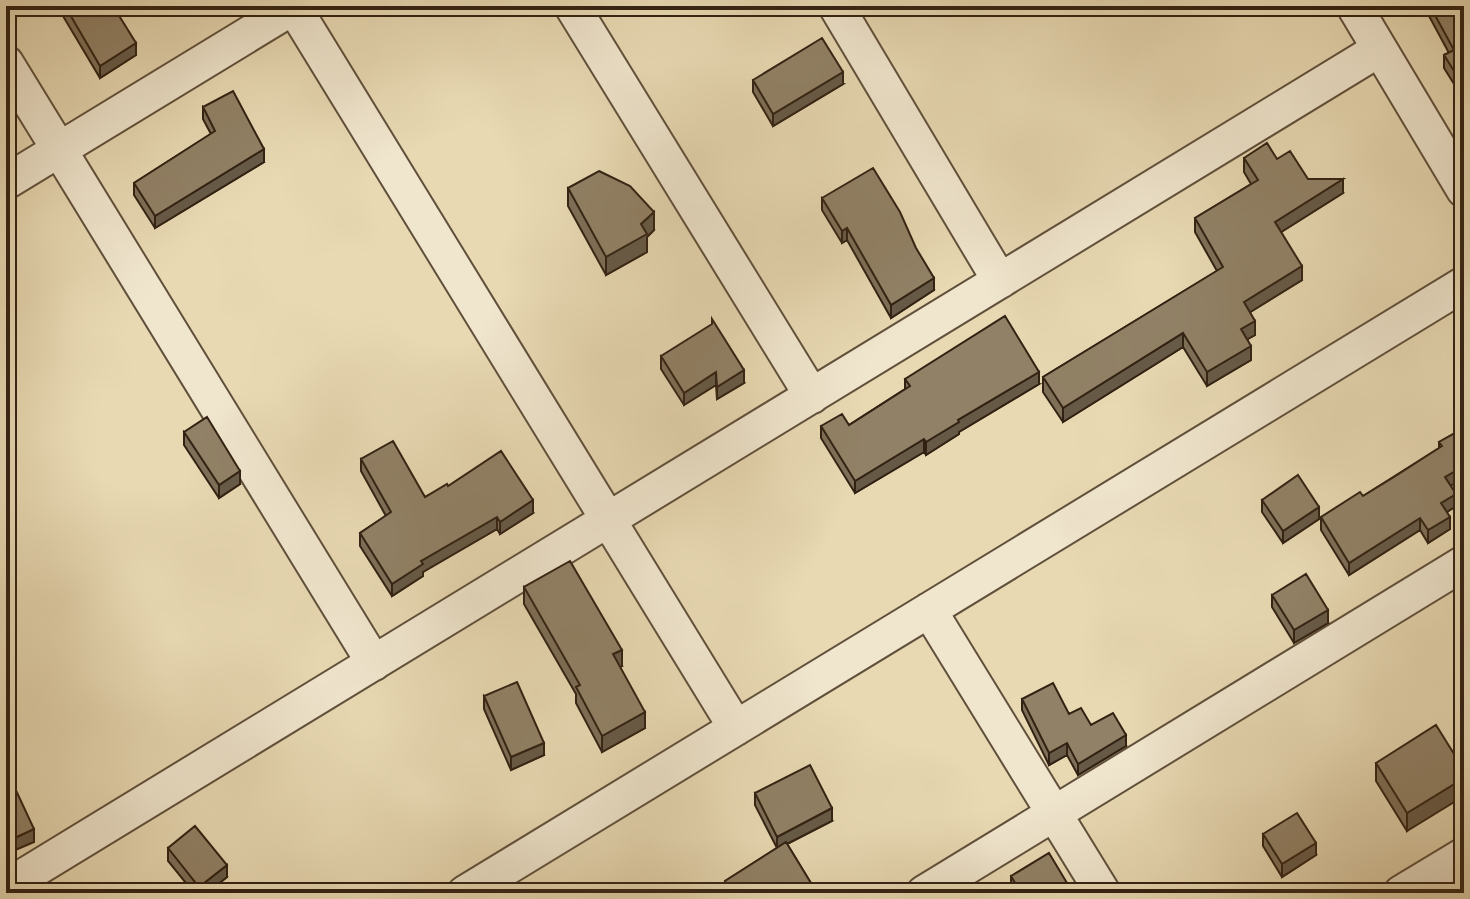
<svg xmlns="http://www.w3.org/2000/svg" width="1470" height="899" font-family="Cardo,serif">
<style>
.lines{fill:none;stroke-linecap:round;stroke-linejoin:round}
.minor-casing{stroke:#60503b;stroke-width:38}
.minor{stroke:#f0e6ce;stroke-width:34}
.wall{fill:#7d6f58;stroke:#322213;stroke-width:2}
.shaded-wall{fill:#665a47;stroke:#322213;stroke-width:2}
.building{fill:#918166;stroke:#322213;stroke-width:2}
</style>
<rect width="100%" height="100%" fill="#e8d9b3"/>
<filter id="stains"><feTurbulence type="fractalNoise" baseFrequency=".0025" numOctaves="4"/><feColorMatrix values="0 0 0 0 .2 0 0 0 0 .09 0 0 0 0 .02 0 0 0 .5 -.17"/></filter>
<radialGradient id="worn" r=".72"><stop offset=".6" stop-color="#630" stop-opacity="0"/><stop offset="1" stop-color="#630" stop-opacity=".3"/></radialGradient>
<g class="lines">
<g class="minor-casing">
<path id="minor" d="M293,6l443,722
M572,6l240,390
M836,6l164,275
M1354,6l110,184
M6,63l368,600
M6,182l289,-176
M929,610l174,283
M6,887l1372,-837
M465,893l999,-609
M924,893l540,-330
M1401,893l63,-38"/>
</g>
<use href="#minor" class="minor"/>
</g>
<path class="wall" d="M60,6h53l23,49 -36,23 -40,-67z
M1429,6h35v94l-20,-32v-13l5,-2 -20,-37z
M753,80l90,4 -70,42 -20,-34z
M203,107l61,55 -109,66 -21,-33v-12l77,-49 -8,-15z
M1244,158l33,1 31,20 35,14 -62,39 21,48 -52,32 5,23 -8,4 4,21 -44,26 -24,-39 -120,75 -20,-30v-15l174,-106 -22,-39v-14l56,-34 -7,-12z
M568,188l86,42 -7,7v15l-41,23 -38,-69z
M822,198l112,92 -43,28 -44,-78 -5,3 -20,-33z
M661,356l83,27 -27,16 -1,-14 -32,20 -23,-36z
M905,379l134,5 -80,48v2l-33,21 -2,-3 -69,41 -34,-55v-12l28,-1 56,-36z
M1464,428l-13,58 5,20 -9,6 3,17 -22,14 -8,-13 -71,45 -28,-45v-13l42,-21 76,-48v-6z
M184,432l56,52 -21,14 -35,-53z
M361,459l64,38 23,-11 85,27 -33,21 -3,-5 -74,43v4l-31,20 -32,-50v-13l26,-17 -25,-45z
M1262,500l57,19 -36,24 -21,-31z
M524,587l98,79 -2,1 25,61 -43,24 -26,-49v-9l-52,-90z
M1272,595l56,28 -34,20 -22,-36z
M484,696l60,59 -33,15 -27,-61z
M1022,699l47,15 22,11 35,21 -48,29 -11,-20 -18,10 -27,-55z
M1376,763l88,7 -57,61 -31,-50z
M755,793l77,28 -45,23 30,49h-92v-12l52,-33 -22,-43z
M1263,834l53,21 -34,22 -19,-31z
M168,848l59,29 -20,16h-13l-26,-32z
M1011,876l62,17h-60l-2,-4z"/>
<path class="shaded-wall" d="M136,43v12l-36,23v-12z
M843,72v12l-70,42v-12z
M264,149v13l-109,66v-12z
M1343,179v14l-68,43v-14z
M654,212v18l-7,7v15l-41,23v-18z
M847,228v12l-5,3v-12z
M1302,266v14l-58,36v-14z
M934,278v12l-43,28v-13z
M1255,321v14l-14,8v-14z
M1183,333v14l-120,75v-14z
M1251,346v14l-44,26v-14z
M744,370v13l-27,16v-12z
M716,372v13l-32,20v-12z
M1039,372v12l-80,48v2l-33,21v-13l32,-22z
M924,439v13l-69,41v-12z
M1464,466v12l-19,11v-12z
M240,471v13l-21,14v-13z
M1456,494v12l-15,10v-13z
M533,500v13l-33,21v-12z
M1319,507v12l-36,24v-12z
M497,517v12l-74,43v4l-31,20v-12l29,-23z
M1450,517v12l-22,14v-13z
M1420,518v12l-71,45v-12z
M1328,610v13l-34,20v-13z
M622,650v16l-9,5v-17z
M645,712v16l-43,24v-16z
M1126,735v11l-48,29v-11z
M544,743v12l-33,15v-13z
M1067,743v12l-18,10v-12z
M1464,778v18l-57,35v-18z
M832,808v13l-55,28v-12z
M34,829v13l-28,12v-12z
M1316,843v12l-34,22v-13z
M227,865v12l-20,16h-8v-6z"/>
<path class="building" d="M65,6h48l23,37 -36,23z
M1430,6h34v81l-20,-32 10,-5z
M822,38l21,34 -70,42 -20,-34z
M233,91l31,58 -109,67 -21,-33 81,-52 -12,-24z
M1267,143l10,16 13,-8 18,28h35l-68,43 27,44 -58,36 11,19 -14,8 10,17 -44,26 -24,-39 -120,75 -20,-31 180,-110 -28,-49 63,-38 -14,-22z
M873,168l27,44 16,36 18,30 -43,27 -44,-77 -5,3 -20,-33z
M599,171l31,15 24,26 -13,12 6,10 -41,23 -38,-69z
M1005,316l34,56 -81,48 1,2 -33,20 -2,-3 -69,42 -34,-55 21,-12 7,11 61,-39 -5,-7z
M712,319l32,51 -27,17 -1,-15 -32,21 -23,-37 51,-32z
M207,417l33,54 -21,14 -35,-53z
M1464,428v38l-19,11 11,17 -15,9 9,14 -22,13 -8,-12 -71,45 -28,-46 39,-25 3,4 31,-19 48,-31 -3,-4z
M393,441l32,56 22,-13 1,2 53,-35 32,49 -33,22 -3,-5 -76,44 2,3 -31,20 -32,-51 31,-21 -30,-53z
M1298,475l21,32 -36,24 -21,-31z
M570,561l52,89 -9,4 32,58 -43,24 -26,-49 4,-2 -56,-98z
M1306,574l22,36 -34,20 -22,-35z
M517,682l27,61 -33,14 -27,-61z
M1053,683l16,31 12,-6 10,17 22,-12 13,22 -48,29 -11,-21 -18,10 -27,-54z
M1436,725l28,45v8l-57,35 -31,-50z
M810,765l22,43 -55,29 -22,-44z
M13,784l21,45 -28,13v-54z
M1297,813l19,30 -34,21 -19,-30z
M195,826l32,39 -28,22 -31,-39z
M786,842l31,51h-85l-7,-12z
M1049,853l24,40h-52l-10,-17z
M1232,888l3,5h-10z"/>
<rect width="1470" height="899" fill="none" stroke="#e8d9b3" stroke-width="32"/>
<rect x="8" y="8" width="1454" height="883" fill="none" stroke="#322213" stroke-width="4"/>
<rect x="16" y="16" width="1438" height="867" fill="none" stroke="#322213" stroke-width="2"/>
<rect width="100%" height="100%" filter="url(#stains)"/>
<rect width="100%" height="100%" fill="url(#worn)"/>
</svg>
